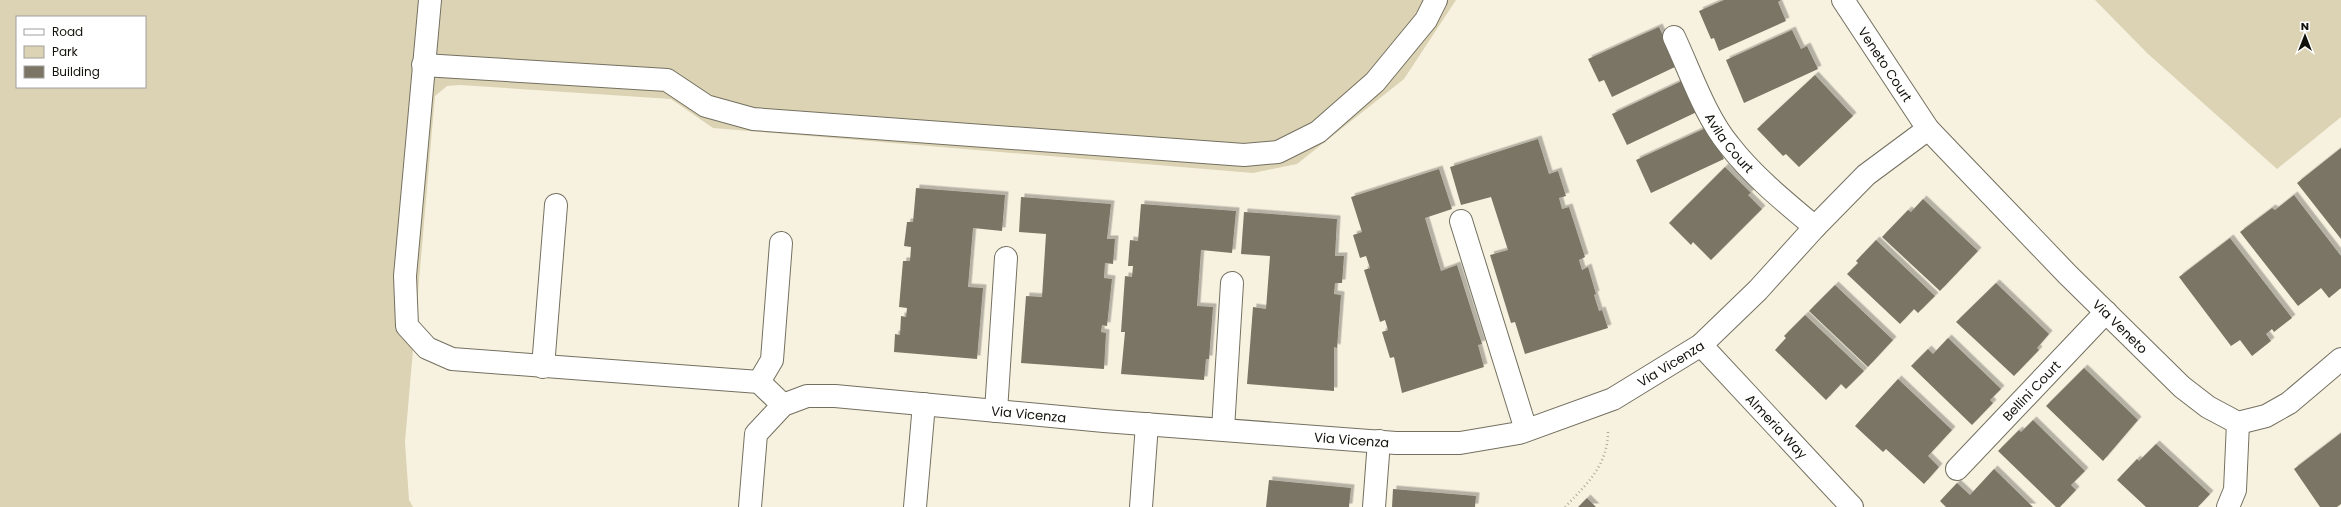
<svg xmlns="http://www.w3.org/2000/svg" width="2341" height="507" font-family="Poppins,sans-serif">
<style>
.green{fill:#dcd3b4;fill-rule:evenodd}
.building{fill:#7a7565;filter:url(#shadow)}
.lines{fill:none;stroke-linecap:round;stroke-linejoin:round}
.minor-casing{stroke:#747060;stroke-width:24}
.path{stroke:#ada99b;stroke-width:2.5;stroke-dasharray:1 3;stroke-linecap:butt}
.minor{stroke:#fff;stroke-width:22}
.labels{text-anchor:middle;stroke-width:3;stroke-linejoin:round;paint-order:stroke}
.street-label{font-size:13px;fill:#13110b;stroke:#fff}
</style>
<defs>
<filter id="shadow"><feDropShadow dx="3.5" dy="-3.5" stdDeviation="0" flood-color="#0004"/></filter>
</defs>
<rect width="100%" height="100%" fill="#f7f2e0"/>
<path class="green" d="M0,0h1456l-52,79 -107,85 -44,9 -540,-45 -42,-29 -211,-14 -13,1 -12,10 -30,346 4,58 4,7h-413zM17,17h128v70h-128z
M2095,0h246v117l-64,52 -130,-116z"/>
<path class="building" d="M1724,0h57l-3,2 8,19 -67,30 -5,-13 -3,1 -12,-28z
M1659,27l18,39 -65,31 -8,-17 -5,2 -11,-23z
M1792,30l9,19 6,-3 11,23 -74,34 -18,-43z
M1815,75l38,41 -54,51 -13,-13 -3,2 -26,-27z
M1686,79l15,31 -74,35 -15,-31z
M1708,127l16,32 -73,34 -15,-33z
M1538,139l11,35 9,-3 8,25 -7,2 3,11 7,-2 16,50 -6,3 3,10 6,-3 8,27 -2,1 5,16 3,-1 6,18 -83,26 -10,-32 -4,1 -21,-68 18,-5 -17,-53 -30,8 -11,-38z
M2341,148v91l-44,-56z
M1725,167l26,26 -3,2 14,14 -51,51 -18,-18 -2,3 -22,-22z
M1439,169l13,40 -27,9 16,53 16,-6 25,79 -4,1 6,22 -82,26 -8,-36 -4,1 -8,-26 6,-2 -3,-10 -5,2 -16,-52 6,-2 -4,-12 -6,2 -7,-23 9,-3 -11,-35z
M916,188l89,7 -3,36 -29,-3 -5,59 15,1 -6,71 -83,-7 1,-18 5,1 1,-19 5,1 1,-9 -8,-1 4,-46h7l1,-14 -7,-1 3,-24h6z
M2294,195l47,61v32l-12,10 -8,-10 -23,18 -58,-74 32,-24 3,2z
M1021,197l90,7 -4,35h8l-2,25 -8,-1 -1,15 8,1 -5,47 -5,-1 -1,7 5,1 -2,36 -83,-6 5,-67 16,1 4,-63 -27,-2z
M1923,199l55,52 -38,40 -58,-54 26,-27 3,2z
M1141,204l95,7 -4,42 -31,-3 -4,56 16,1 -4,52h-3l-2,21 -83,-6 4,-42h-4l4,-56 7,1 1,-11h-5l2,-26 8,1z
M1244,212l93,7 -2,37h9l-2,27h-7l-1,11 7,1 -4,53 -3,-1v44l-87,-7 6,-77 13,2 4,-53 -29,-2z
M2230,238l62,80 -18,14 -2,-3 -6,5 5,7 -19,15 -12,-16 -9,6 -52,-69z
M1876,240l59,56 -17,17 -4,-4 -14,15 -53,-50 11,-11 -2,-2z
M1996,283l53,51 -12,14 2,2 -25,26 -58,-54z
M1835,285l58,55 -25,27 -59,-56z
M1805,315l59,56 -18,18 -5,-5 -15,16 -51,-50 11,-12 -2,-2z
M1948,338l53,51 -11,11 3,3 -21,22 -61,-59 17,-17 5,5z
M2084,368l54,52 -35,41 -57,-55z
M1898,379l54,51 -24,26 11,11 -15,17 -38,-35 -3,3 -28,-26z
M2033,420l52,51 -14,14 5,5 -16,17h-4l-58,-56 21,-21 2,2z
M2341,433v71l-4,3h-17l-26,-38z
M2156,444l54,50 -12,13h-52l-29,-27 20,-21 2,2z
M1994,469l39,38h-87l-6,-6 17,-18 13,12z
M1269,480l82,8 -2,19h-83z
M1393,489l83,7 -1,11h-83z
M1587,498l9,9h-18z"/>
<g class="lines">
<g class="minor-casing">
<g id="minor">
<path d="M430,0l-25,276 2,50 20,22 25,11 307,23 24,23"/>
<path id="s1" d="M1843,0l85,129 139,145 115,113 26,20 30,16 28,-7 23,-13 52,-44"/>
<path id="s2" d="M1674,37c16,34 31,79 55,108 24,31 56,57 86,82"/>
<path d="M423,65l244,15 39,26 47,13 491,36 34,-3 40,-20 57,-50 51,-62 10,-20"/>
<path d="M1461,221l65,209"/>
<path id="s3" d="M1701,345l151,162"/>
<path d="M543,367l13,-162"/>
<path d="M759,382l13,-22 9,-117"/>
<path d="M996,411l10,-153"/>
<path d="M1223,429l9,-146"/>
<path id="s4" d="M1957,469l149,-157"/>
<path id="s5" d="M750,507l6,-73 27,-29 24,-9h28l269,25 292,22h64l59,-10 94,-34 88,-54 57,-55 57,-63 51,-52 62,-46"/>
<path d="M915,507l9,-103"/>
<path d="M1141,507l6,-83"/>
<path d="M1374,507l5,-66"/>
<path d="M2228,507l7,-17 3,-67"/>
</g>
</g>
<path class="path" d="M1565,507c22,-23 43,-42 43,-76"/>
<use href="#minor" class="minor"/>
</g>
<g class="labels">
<g class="street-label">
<text dy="5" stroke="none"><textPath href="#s1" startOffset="77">Veneto Court</textPath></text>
<text dy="5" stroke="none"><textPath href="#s2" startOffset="120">Avila Court</textPath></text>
<text dy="5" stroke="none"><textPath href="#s1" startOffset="430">Via Veneto</textPath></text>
<text dy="5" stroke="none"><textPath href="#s5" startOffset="1021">Via Vicenza</textPath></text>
<text dy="5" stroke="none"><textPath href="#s4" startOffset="108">Bellini Court</textPath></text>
<text dy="5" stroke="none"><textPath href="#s5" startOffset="361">Via Vicenza</textPath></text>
<text dy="5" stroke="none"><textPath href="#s3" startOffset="111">Almeria Way</textPath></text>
<text dy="5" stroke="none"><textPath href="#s5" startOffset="685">Via Vicenza</textPath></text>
</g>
</g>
<rect x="16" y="16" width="130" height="72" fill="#ffffff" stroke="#a1a09d"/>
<rect x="24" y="29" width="20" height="6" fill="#ffffff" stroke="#a1a09d"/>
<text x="52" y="36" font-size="12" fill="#13110b">Road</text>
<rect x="24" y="46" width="20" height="12" fill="#dcd3b4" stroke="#a1a09d"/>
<text x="52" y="56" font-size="12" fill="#13110b">Park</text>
<rect x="24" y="66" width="20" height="12" fill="#7a7565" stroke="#a1a09d"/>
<text x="52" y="76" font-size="12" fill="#13110b">Building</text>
<g transform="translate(2305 36)" stroke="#ffffff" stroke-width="3" paint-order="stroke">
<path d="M0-3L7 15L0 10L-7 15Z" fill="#13110b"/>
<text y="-6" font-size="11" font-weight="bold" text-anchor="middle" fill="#13110b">N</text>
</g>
</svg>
